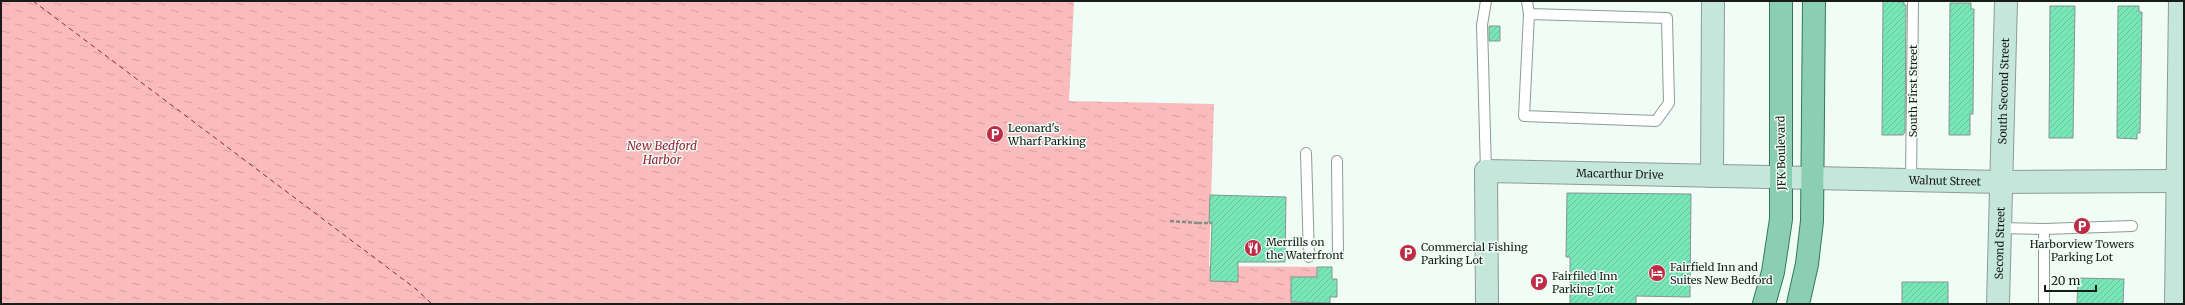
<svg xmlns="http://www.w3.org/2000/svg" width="2185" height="305" font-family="Merriweather,serif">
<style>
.water{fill:url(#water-ripples)}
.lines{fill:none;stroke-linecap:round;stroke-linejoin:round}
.ferry{stroke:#992437;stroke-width:1;stroke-dasharray:5 4;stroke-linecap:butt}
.building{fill:url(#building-hatch);stroke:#88958e}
.lane-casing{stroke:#8e9b94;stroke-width:12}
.secondary-casing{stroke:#8e9b94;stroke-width:24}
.primary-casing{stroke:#317a5d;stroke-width:24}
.path{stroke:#848e89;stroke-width:2.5;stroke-dasharray:4 2;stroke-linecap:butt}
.lane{stroke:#fff;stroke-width:10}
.secondary{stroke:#c5e6da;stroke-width:22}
.primary{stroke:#8cceb4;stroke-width:22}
.labels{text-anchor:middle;stroke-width:3;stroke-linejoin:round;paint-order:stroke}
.street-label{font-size:11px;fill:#171c19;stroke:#effdf6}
.poi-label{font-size:11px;fill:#171c19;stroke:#effdf6;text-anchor:start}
.water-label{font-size:12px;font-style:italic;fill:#992437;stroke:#effdf6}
</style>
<defs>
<pattern id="water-ripples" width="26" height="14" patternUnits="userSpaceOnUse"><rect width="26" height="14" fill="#fabbbd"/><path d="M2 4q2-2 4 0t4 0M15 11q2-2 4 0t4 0" fill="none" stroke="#d6a0a2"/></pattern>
<pattern id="building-hatch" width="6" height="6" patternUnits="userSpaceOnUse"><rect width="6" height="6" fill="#78e6b7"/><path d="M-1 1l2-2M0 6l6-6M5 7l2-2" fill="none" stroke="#67c59d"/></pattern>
</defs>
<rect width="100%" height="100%" fill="#effdf6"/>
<path class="water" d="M1,1h1073l-5,100 145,3 -5,162 115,1 -1,37h-1322z"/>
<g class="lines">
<path class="ferry" d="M33,1l383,288 16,15"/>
</g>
<path class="building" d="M1883,1l21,1v3h2l-1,127 -2,3h-21z
M1950,3h21v6h3l-1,105h-3v21h-21z
M2050,6h25l-2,132h-24z
M2118,6h21v6h3l-2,121h-3v6l-20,-1z
M1489,26h11v15h-11z
M1567,193l124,1 -1,103 -54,-1v8h-66v-47h-4z
M1210,195l76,2 -1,65h-47v20l-28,-1 2,-58h-3z
M1317,267h15v12h5v18h-7v6l-39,-1v-25h26z
M2078,278l46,1 -1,25h-46z
M1902,282h46v22h-46z"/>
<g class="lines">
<g class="lane-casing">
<path id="lane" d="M1486,1l-4,24 4,146
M1527,1l2,13 -5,102 132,5 13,-18 -2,-85 -138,-4
M1306,153l3,104
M1337,161l1,93
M1911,180l2,-179
M2000,228l44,1
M2044,304v-75l88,-3"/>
</g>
<g class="secondary-casing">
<g id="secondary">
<path d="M1712,176l1,-175"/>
<path id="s1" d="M1487,304l-1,-133 515,11 177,-1"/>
<path id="s2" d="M1998,304l8,-303"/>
<path d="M2176,304l4,-303"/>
</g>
</g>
<g class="primary-casing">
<path id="primary" d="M1764,304l9,-32 8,-53v-218
M1798,304l9,-40 5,-43 2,-220"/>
</g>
<path class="path" d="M1170,221l29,2
M1198,223h14"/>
<use href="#lane" class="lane"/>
<use href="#secondary" class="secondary"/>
<use href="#primary" class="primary"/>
</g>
<defs>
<g id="parking-disc" transform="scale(0.9)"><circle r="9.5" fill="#bd2c45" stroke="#effdf6"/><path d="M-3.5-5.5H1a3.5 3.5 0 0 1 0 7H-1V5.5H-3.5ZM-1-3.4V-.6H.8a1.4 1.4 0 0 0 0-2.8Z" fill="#fff"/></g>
<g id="restaurant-disc" transform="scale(0.9)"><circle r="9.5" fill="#bd2c45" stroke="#effdf6"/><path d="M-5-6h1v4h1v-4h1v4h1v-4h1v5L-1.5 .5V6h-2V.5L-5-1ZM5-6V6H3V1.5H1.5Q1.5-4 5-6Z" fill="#fff"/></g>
<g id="hotel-disc" transform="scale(0.9)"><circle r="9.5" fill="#bd2c45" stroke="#effdf6"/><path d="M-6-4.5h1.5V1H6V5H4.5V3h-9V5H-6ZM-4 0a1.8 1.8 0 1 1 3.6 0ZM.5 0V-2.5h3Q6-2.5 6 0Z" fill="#fff"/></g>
</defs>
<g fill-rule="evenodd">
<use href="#parking-disc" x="995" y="134"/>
<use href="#parking-disc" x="2082" y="226"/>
<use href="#restaurant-disc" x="1253" y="248"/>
<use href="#parking-disc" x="1408" y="253"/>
<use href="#hotel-disc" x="1657" y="273"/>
<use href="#parking-disc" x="1539" y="282"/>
</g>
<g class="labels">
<g class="street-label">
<text transform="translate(1913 91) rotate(-90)" y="4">South First Street</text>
<text dy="4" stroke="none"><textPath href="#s2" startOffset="213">South Second Street</textPath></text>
<text transform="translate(1781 153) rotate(-91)" y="4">JFK Boulevard</text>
<text dy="4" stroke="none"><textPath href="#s1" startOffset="267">Macarthur Drive</textPath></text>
<text dy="4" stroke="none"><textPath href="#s1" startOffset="592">Walnut Street</textPath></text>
<text dy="4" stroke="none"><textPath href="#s2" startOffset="61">Second Street</textPath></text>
</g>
<g class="poi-label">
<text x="1008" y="132">Leonard's<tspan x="1008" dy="13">Wharf Parking</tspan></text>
<text x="1266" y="246">Merrills on<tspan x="1266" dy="13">the Waterfront</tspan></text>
<text x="2082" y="248" text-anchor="middle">Harborview Towers<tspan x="2082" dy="13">Parking Lot</tspan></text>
<text x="1421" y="251">Commercial Fishing<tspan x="1421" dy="13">Parking Lot</tspan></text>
<text x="1670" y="271">Fairfield Inn and<tspan x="1670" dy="13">Suites New Bedford</tspan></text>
<text x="1552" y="280">Fairfiled Inn<tspan x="1552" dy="13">Parking Lot</tspan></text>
</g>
<g class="water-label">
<text x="662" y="150">New Bedford<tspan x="662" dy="14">Harbor</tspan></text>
</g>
</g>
<rect width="2185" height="305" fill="none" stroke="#171c19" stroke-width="4"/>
<path d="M2045 285v6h51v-6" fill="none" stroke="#171c19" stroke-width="2"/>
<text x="2051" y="285" font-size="12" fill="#171c19" stroke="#effdf6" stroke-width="3" paint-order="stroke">20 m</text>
</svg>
